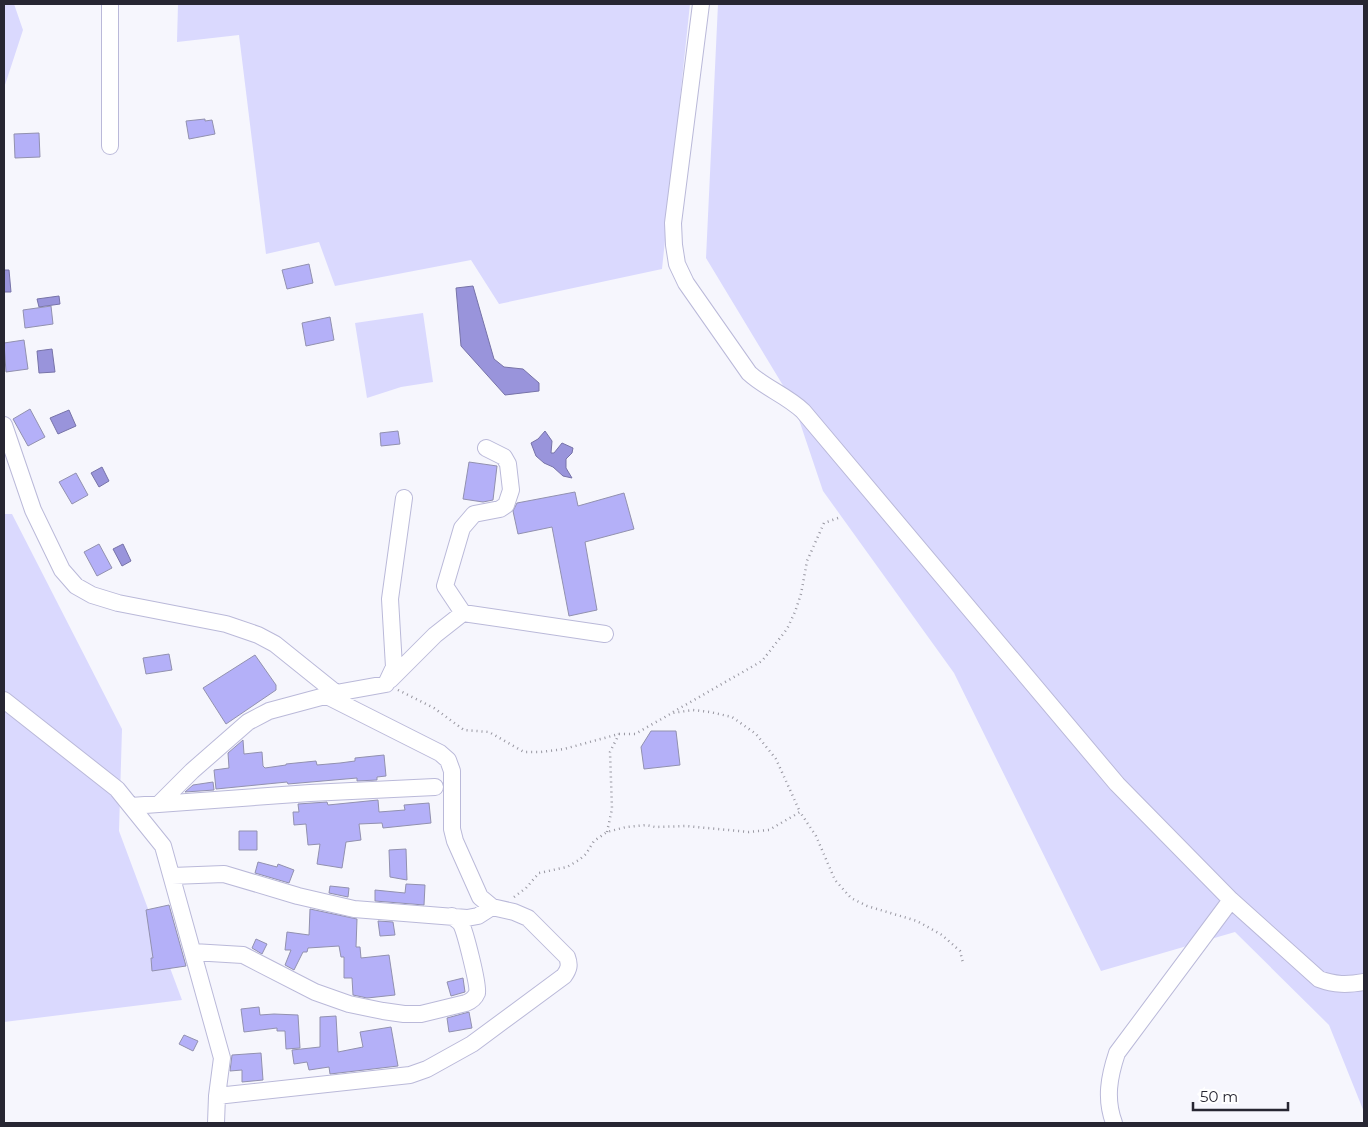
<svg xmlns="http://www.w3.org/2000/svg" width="1368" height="1127" font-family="Montserrat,sans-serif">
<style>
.green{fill:#dad9fe}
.water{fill:#9994db;stroke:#7773a8}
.building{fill:#b4b0f8;stroke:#9291af}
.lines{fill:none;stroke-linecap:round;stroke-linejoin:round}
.minor-casing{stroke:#bab9d9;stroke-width:18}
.path{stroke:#9897a1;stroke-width:2.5;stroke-dasharray:1 4;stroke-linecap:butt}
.minor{stroke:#fff;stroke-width:16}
</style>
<rect width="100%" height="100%" fill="#f6f6fd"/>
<path class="green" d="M4,4h10l9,26 -19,58z
M178,4h512l-28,265 -163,35 -28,-44 -136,26 -16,-44 -53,12 -27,-219 -62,7z
M718,4h646v1108l-35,-87 -94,-93 -134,39 -147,-298 -131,-182 -30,-89 -87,-144z
M423,313l10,69 -32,5 -34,11 -12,-75z
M4,514h8l110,215 -3,102 63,169 -178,22z"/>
<path class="water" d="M4,270h5l2,22h-7z
M473,286l21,73 10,8 19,2 16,14v8l-34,4 -44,-49 -5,-58z
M59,296l1,8 -21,3 -2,-8z
M52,349l3,23 -16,1 -2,-22z
M69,410l7,16 -18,8 -8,-16z
M545,431l7,10 -1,12h3l8,-10 11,5 -1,5 -6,6v9l6,10 -9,-2 -10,-9 -9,-4 -8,-7 -5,-13 7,-4z
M102,467l7,14 -10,6 -8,-14z
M123,544l8,17 -9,5 -9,-17z"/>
<path class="building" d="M205,119v2l7,-1 3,14 -26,5 -3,-18z
M39,133l1,24 -25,1 -1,-24z
M309,264l4,19 -26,6 -5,-19z
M51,306l2,18 -28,4 -2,-18z
M330,317l4,23 -28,6 -4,-23z
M24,340l4,29 -22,3 -2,-29z
M30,409l15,28 -17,9 -15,-27z
M398,431l2,13 -19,2 -1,-13z
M469,462l28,4 -4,34 -10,2 -20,-3z
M76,473l12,22 -16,9 -13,-22z
M575,492l3,14 46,-13 10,36 -49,13 12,68 -28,6 -17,-89 -34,7 -5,-23 4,-8z
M99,544l13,24 -15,8 -13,-24z
M169,654l3,16 -26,4 -3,-16z
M255,655l21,30v5l-50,34 -23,-36z
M651,731h25l4,34 -36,4 -3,-22z
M243,740l1,14 18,-2 1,14 2,2 21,-3v-1l30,-3 1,4 23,-2 15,-2v-3l29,-3 2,21 -9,1v3l-20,1v-3l-69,6 -1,-2 -71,7 -2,-19 15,-2 -1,-15z
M213,782l1,8 -29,2 8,-7z
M378,800l1,12 26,-2 -1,-5 25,-2 2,20 -48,5 -1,-5 -23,1 2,16 -15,2 -4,26 -25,-4 3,-20 -12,1 -2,-21 -12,1 -1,-13h6l-1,-8 29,-2 1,3z
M239,831h18v19h-18z
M406,849l1,31 -17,-3 -1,-27z
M258,862l19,5 1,-3 16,6 -5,13 -34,-10z
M406,884l19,1 -1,20 -49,-4v-11l30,3z
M330,886l19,2 -1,9 -19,-4z
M169,905l17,61 -34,5 -1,-13h2l-7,-48z
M310,909l47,10 -1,28h4l1,11 28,-3 6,40 -28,3 -14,-3 -1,-17h-8v-21h-3l-2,-11 -31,2 -1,4h-4l-9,18 -9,-5 6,-15h-6l2,-18 22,3z
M378,921l15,1 2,13 -15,1z
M256,939l11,5 -5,10 -10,-6z
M463,978l2,14 -14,4 -4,-14z
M259,1007l1,8 14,-1 24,1 2,33 -14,1 -1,-18h-8v-3l-33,4 -3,-23z
M469,1012l3,16 -23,4 -2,-14z
M336,1016l2,36 25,-5 -3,-15 31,-5 7,39 -68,8 -1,-7 -20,3 -2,-8 -13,2 -2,-14 28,-3v-30z
M184,1035l14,6 -5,10 -14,-7z
M261,1053l2,27 -21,2v-12l-12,1 2,-16z"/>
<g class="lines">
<g class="minor-casing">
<path id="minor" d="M110,4v142
M701,4l-28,219 1,22 3,19 9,19 63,90c16,15 37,22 54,38l314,373 114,116 88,79c16,6 28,6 45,3
M4,425l29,85 29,60 14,16 16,9 26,8 108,21 32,11 17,9 61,49
M463,613l-18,-27 17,-58 12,-14 26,-5 6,-4 5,-15 -3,-26 -4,-7 -18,-9
M390,680l45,-45 28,-22 142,21
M4,700l113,89 46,57 59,212 -5,38 -1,27
M159,804l33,-33 56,-49 21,-11 67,-18 50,-9 8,-17 -4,-68 14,-101
M131,806l179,-13 125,-6
M172,876l52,-2 74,22 56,13 113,9 11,-2 14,-9
M193,952l50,3 72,37 34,12 34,7 21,3h17l45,-11c5,-2 9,-5 11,-10 2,-7 -12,-62 -16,-69 -2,-3 -6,-5 -9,-8
M217,1096l193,-21 17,-6 45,-25 92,-68c5,-7 6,-11 3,-19l-39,-39 -14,-6 -22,-5 -12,-10 -25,-56 -3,-12v-58l-4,-11 -8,-7 -113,-57
M1114,1123c-9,-24 -5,-46 3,-70l114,-153"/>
</g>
<path class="path" d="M398,690l36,18 30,22 25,2 35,20h17l23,-3 55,-15h16l37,-21 21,-3 17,2 22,5 24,17 20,25 24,53
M673,712l89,-51 25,-32 8,-17 6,-18 6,-33 17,-38 17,-6
M607,832l5,-23 -2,-57 9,-18
M514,897l12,-9 13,-15 28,-6 12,-7 7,-6 8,-13 13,-9 19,-5 20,-2 9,2 31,-1 63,6 20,-2 31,-18 16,24 19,44 16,18 16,8 50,15 25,14 18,16 3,12"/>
<use href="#minor" class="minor"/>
</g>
<rect width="1368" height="1127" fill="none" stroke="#272632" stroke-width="10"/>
<path d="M1193 1102v8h95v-8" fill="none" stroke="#272632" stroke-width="2.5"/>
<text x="1200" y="1102" font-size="15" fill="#272632" stroke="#ffffff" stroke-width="4" paint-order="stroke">50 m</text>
</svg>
